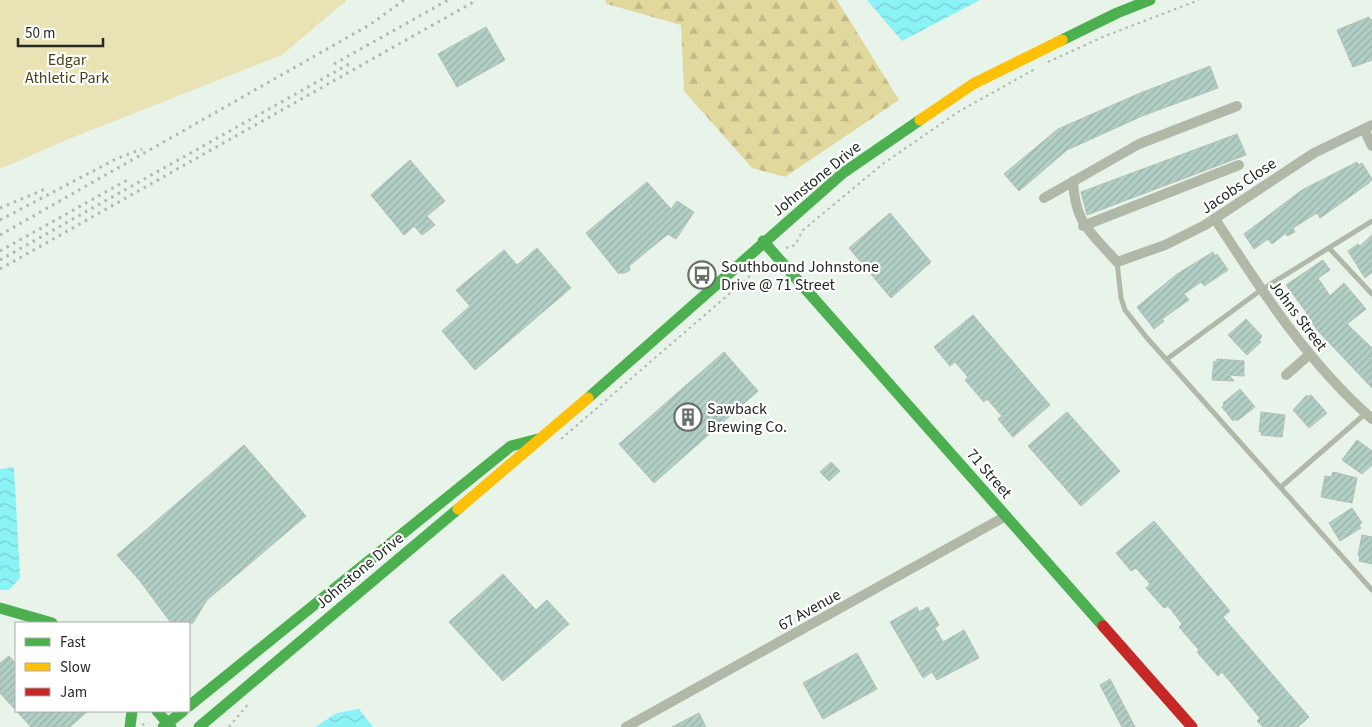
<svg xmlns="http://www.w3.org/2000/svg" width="1372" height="727" font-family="'Source Sans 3',sans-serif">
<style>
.green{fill:#e8e2b5}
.forest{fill:url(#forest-firs)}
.water{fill:url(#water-waves)}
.building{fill:url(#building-hatch);stroke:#b2beb6}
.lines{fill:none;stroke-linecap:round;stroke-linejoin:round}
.path{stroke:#afb7a9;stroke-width:2;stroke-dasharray:2.5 4;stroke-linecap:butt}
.lane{stroke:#b1b8a8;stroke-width:5}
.street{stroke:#b1b8a8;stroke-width:10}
.fast{stroke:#4caf50;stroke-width:11}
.slow{stroke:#ffc107;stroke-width:11}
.jam{stroke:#c62828;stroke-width:11}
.rail{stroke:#b1b8ad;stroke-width:3;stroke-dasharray:2.5 5;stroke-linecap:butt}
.labels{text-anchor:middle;stroke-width:4.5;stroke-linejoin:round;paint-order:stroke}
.park-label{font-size:16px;fill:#4a3f15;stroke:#fff}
.street-label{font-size:16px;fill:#222b23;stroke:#fff}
.poi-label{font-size:16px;fill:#222b23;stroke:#fff;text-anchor:start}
</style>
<defs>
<pattern id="forest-firs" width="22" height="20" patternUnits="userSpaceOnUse" patternTransform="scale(1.25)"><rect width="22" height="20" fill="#e1d89d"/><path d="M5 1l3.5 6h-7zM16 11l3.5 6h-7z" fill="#c1ba87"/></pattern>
<pattern id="water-waves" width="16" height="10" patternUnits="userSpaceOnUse" patternTransform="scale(1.25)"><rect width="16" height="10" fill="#8bf2f5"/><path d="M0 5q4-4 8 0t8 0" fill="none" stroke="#78d0d2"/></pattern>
<pattern id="building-hatch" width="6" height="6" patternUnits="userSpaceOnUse" patternTransform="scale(1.25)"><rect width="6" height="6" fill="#b1cfc4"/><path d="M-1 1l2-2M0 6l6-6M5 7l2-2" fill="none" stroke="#98b2a8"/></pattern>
</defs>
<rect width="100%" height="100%" fill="#e8f4e9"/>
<path class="green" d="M0,0h347l-65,55 -211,83 -71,31z"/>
<path class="forest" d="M605,0h232l62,100 -114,77 -33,-9 -68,-77 -3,-66 -74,-21z"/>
<path class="water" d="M867,0h113l-78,41z
M14,467l6,111 -11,12h-9v-121z
M359,709l14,18h-58l22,-14z"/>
<path class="building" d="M1369,17l1,3 2,-1v41l-19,7 -16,-37z
M486,27l19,33 -48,27 -19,-33z
M1210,66l8,22 -76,28 -75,34 -48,41 -15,-17 54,-45 80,-35z
M1237,134l9,21 -159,60 -6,-23z
M410,160l35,41 -18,15 8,9 -13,10 -8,-9 -10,9 -33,-40z
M1357,162l2,3 3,-2 10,16 -3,4 -49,35 -3,-5 -24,15 2,4 -8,4 -1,-3 -14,11 -4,-5 -14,10 -10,-15 58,-44z
M647,182l24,27 6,-8 17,11 -18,27 -8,-5 -39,32 1,4 -5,3h-7l-32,-40z
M890,213l41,49 -40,36 -42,-50z
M1372,235v37l-7,6 -17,-27 10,-7 2,2z
M537,248l34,40 -96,82 -33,-39 28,-25 -14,-16 48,-40 13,15z
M1213,252l2,4 2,-2 11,16 -24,16 -3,-4 -17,12 5,6 -27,19 2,2 -10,8 -17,-22 40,-33z
M1323,260l7,10 -12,8 12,18 14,-13 22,26 -19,15 25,24v40l-54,-57 -12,-17 1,-1 -21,-28z
M973,315l77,90 -37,32 -15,-18 4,-3 -15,-17 -3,3 -19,-22 3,-3 -13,-15 -5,4 -16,-19z
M1246,319l16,17 -3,4 2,2 -14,13 -19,-20z
M724,352l34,39 -104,92 -35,-39z
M1217,359l27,2v15l-15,-1 5,6 -22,-1 2,-19 3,1z
M1240,389l15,18 -18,14 -2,-2 -2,2 -11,-14 2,-2 -1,-2z
M1307,395l1,2 3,-2 16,18 -18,15 -16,-18z
M1067,412l53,59 -39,35 -53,-60z
M1261,412l24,3 -3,22 -21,-2 1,-3h-3z
M1357,440l15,11v14l-10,9 -20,-14z
M244,445l62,71 -99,84 -14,23h-22l-31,-42 -23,-26z
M831,462l9,9 -11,10 -9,-9z
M1333,472l24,6 -5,25 -31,-6 4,-21 6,1z
M1352,508l10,15 -3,2 2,3 -21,13 -11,-18z
M1154,521l76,90 -7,6 86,100 -11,10h-35l-6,-6 3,-3 -38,-46 -4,4 -21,-24 2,-2 -20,-23 3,-3 -14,-18 -4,2 -18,-20 4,-4 -14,-16 -5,3 -15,-18z
M1362,535l10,2v27l-13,-3 1,-5h-2z
M503,574l33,36 11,-10 22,24 -66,57 -54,-59z
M917,607l2,5 9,-5 11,18 -4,3 8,14 21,-12 15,28 -42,22 -5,-8 -9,6 -33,-56z
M857,653l20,36 -54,30 -20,-36z
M9,656l7,8v47h72l-18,16h-39l-31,-34v-30z
M1110,679l25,48h-13l-22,-42z
M699,713l7,14h-34z"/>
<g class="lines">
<path class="path" d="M1048,62l57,-26 94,-36
M786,248l9,-3 8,-15 81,-67 74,-51 77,-43
M561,439l182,-157 10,-9 9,-2 5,-7
M142,725l6,-3
M229,727l21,-25"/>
<path class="lane" d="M1329,248l43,46
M1117,262l4,36 4,12 22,28 225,252
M1167,359l94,-69 111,-69
M1281,487l84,-73"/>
<path class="street" d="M1364,129l8,17
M1073,181c2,43 18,51 44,81l48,-17 40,-20 109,-72 58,-28
M1044,198l95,-54 98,-38
M1215,219c47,72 92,143 157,200
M1083,226l156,-61
M1286,375l23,-20
M626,727l380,-211"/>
<path class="fast" d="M1062,40l55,-27 33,-13
M763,241l340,385
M588,398l255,-225 77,-53
M0,608l52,15
M189,706l322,-260 27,-7
M157,711l14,16
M130,727l2,-16
M163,727l20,-16
M199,727l259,-218"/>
<path class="slow" d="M920,120l53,-36 89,-44
M458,509l130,-111"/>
<path class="jam" d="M1103,626l89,101"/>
<path class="rail" d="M334,64l114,-64
M0,208l48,-20
M0,220l116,-61 26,-10
M0,235l371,-211 33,-24
M0,251l129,-72
M0,260l349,-196
M0,269l477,-269"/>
</g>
<defs>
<g id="bus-ring" transform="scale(1.4375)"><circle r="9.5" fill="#fff" stroke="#677168" stroke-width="1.5"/><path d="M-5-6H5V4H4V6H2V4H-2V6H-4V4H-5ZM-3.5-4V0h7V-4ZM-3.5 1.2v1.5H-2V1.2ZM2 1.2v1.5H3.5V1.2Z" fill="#677168"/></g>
<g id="building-ring" transform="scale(1.4375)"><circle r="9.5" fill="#fff" stroke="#677168" stroke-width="1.5"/><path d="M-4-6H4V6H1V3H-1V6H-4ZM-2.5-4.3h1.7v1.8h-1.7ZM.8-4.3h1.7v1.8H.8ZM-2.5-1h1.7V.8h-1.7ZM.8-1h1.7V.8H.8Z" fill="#677168"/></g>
</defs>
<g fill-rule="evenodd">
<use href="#bus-ring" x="702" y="275"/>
<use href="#building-ring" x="688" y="417"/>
</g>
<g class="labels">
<g class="park-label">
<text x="67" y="65">Edgar<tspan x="67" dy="18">Athletic Park</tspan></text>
</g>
<g class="street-label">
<text transform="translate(816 178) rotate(-39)" y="6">Johnstone Drive</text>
<text transform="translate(1238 185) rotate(-34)" y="6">Jacobs Close</text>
<text transform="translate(1299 315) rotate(53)" y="6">Johns Street</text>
<text transform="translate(990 473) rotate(49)" y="6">71 Street</text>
<text transform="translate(359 570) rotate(-40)" y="6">Johnstone Drive</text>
<text transform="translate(809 609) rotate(-29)" y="6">67 Avenue</text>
</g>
<g class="poi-label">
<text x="721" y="272">Southbound Johnstone<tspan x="721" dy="18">Drive @ 71 Street</tspan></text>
<text x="707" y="414">Sawback<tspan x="707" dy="18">Brewing Co.</tspan></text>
</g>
</g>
<rect x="15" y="622" width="175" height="90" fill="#ffffff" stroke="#a7aaa7"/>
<rect x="25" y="638" width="25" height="8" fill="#4caf50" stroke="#a7aaa7"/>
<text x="60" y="647" font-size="15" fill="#222b23">Fast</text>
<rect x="25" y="663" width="25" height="8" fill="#ffc107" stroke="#a7aaa7"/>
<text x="60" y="672" font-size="15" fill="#222b23">Slow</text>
<rect x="25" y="688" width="25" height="8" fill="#c62828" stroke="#a7aaa7"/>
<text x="60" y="697" font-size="15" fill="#222b23">Jam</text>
<path d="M18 38v8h85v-8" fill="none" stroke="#222b23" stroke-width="2.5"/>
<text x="25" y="38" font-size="15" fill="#222b23" stroke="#ffffff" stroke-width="4" paint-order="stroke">50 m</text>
</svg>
